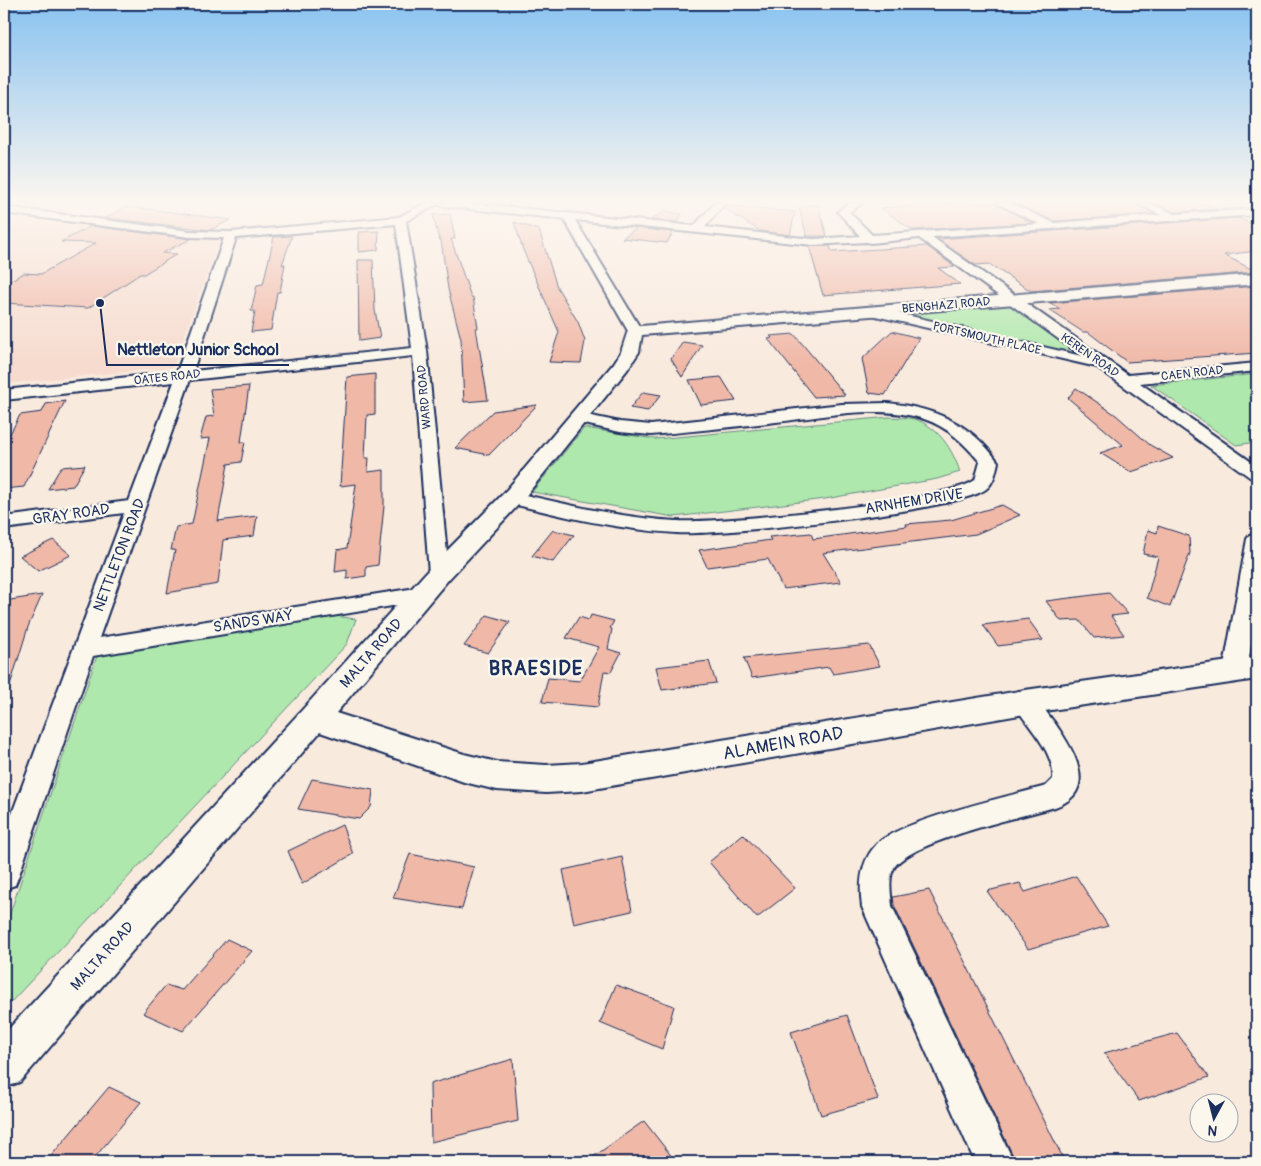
<svg xmlns="http://www.w3.org/2000/svg" width="1261" height="1166" font-family="Pangolin,sans-serif">
<style>
.built{fill:#f6dbce}
.green{fill:#afe8ac;stroke:#658c85}
.building{fill:#f0b8a7;stroke:#1b2f5e}
.lines{fill:none;stroke-linecap:round;stroke-linejoin:round}
.minor-casing{stroke:#1b2f5e;stroke-width:4}
.tertiary-casing{stroke:#1b2f5e;stroke-width:4}
.minor{fill:#fbf7ec;fill-rule:evenodd}
.tertiary{fill:#fbf7ec;fill-rule:evenodd}
.labels{text-anchor:middle;stroke-width:4.5;stroke-linejoin:round;paint-order:stroke}
.far-street-label{font-size:12px;fill:#1b2f5e;stroke:#fbf7ec}
.street-label{font-size:15px;fill:#1b2f5e;stroke:#fbf7ec}
.near-street-label{font-size:18px;fill:#1b2f5e;stroke:#fbf7ec}
.district-label{font-size:20px;font-weight:bold;letter-spacing:1px;fill:#1b2f5e;stroke:#fbf7ec}
.leader{fill:none;stroke:#1b2f5e;stroke-width:2}
.callout-dot{fill:#1b2f5e;stroke:#fbf7ec;stroke-width:2}
.callout-label{font-size:16px;text-anchor:middle;font-weight:bold;fill:#1b2f5e;stroke:#fbf7ec;stroke-width:4.5;stroke-linejoin:round;paint-order:stroke}
</style>
<rect width="100%" height="100%" fill="#f9eade"/>
<filter id="ink" filterUnits="userSpaceOnUse"><feTurbulence type="fractalNoise" baseFrequency=".02" numOctaves="2"/><feDisplacementMap in="SourceGraphic" scale="10" xChannelSelector="R" yChannelSelector="G"/><feConvolveMatrix kernelMatrix="1 2 1 2 8 2 1 2 1" color-interpolation-filters="sRGB"/></filter>
<g filter="url(#ink)">
<path class="built" d="M4,213l216,26 -47,128 -169,17z"/>
<path class="green" d="M1008,304l60,44 2,4 -174,-38 -2,-3z
M1257,374v68l-21,3 -85,-60z
M890,417c8,1 17,0 24,2 24,7 39,31 46,53l-23,7 -112,20 -151,18 -142,-25 52,-64 71,11z
M335,616l21,3 -9,25 -336,358 -7,2v-73l94,-278z"/>
<path class="building" d="M958,203h37l37,20 -120,7 -31,-22z
M1014,203h120l20,11 -100,7z
M1154,203h49l15,6 -43,3z
M810,204l8,2 9,30h-20l-8,-28z
M726,205l69,7 -5,23 -30,-4 -37,-23z
M126,207l22,2 83,11 -21,10 -105,-12z
M665,211l17,3 -4,8 -27,-2z
M450,214l5,25h-4l20,58h2l5,31h-2l12,72 -24,2 -3,-63 -13,-50 -7,-49h-2l-6,-25z
M1238,218l19,8v25l-33,4 33,17 -226,19 -42,-27 -14,1 -38,-26z
M514,222l25,8 18,57 21,35 7,19 -4,22 -32,-1 10,-30 -36,-82z
M91,226l100,13 -29,14 15,1 -33,20h-4l-52,34 -84,-5v-19l20,-11 17,1 55,-31 -35,-1z
M637,228l36,4 -6,11 -45,-5z
M379,231l-1,19 -19,2v-20z
M292,236l-10,29 3,-1 -5,28h-3l-6,38 -20,2 4,-21h-4l4,-17 2,-9 6,-1 11,-47z
M809,246h21l2,6 95,-6 28,21 -17,1 22,16 -137,11z
M358,260h15l2,50 5,28 -21,3z
M1257,286v67l-130,9 -39,-30h-5l-34,-22 11,-1 -10,-6z
M892,331l27,7 -34,57 -16,-2 -7,-34z
M794,334l51,61 -31,2 -46,-58 4,-1 -2,-2z
M683,342l19,3 -20,32 -11,-18z
M375,374v40l-8,1 -2,43h4l-1,14 16,-2v36l-6,59 -12,2v9l-19,3v-9l-12,2 2,-22 10,-2 9,-64 -16,2 7,-109z
M721,377l15,24 -35,4 -12,-25z
M249,386l-8,56h4l-4,20 -13,2 -10,57 39,-5 -3,20 -31,4 -5,44 -51,9 8,-43h-4l5,-23 16,-3 18,-86 -10,1 6,-22 8,-1 -4,-27z
M1076,388l40,27 34,30 23,13 -42,14 -31,-19 23,-8 -55,-47z
M643,392l18,3 -13,16 -18,-3z
M65,401l-41,86 -20,2v-44l16,-30 22,-3 4,-8z
M537,405l-48,50 -34,-7 38,-37z
M85,465l-12,21 -25,3 13,-22z
M1002,505l18,10 -44,19 -153,19 18,29 -58,7 -15,-30 -61,8 -8,-17 72,-10 -2,-3 42,-4 2,6 94,-13 -1,-2 45,-4z
M1158,526l31,10 1,17 -20,54 -23,-9 11,-41 -15,-3 5,-24 9,3z
M553,530l21,5 -21,27 -21,-6z
M53,540l18,15 -33,16 -18,-15z
M1109,593l19,21 -17,2 13,19 -30,3 -15,-18 -18,1 -15,-20z
M42,595l-14,32 -20,65 -4,-1v-90z
M487,615l23,7 -22,31 -24,-7z
M591,615l23,6 -4,7 2,1 -4,20 13,4 -10,19 -7,-1 -6,36 -56,-5 6,-24 32,3 19,-34 -33,-9 13,-21 10,3z
M1028,619l15,21 -45,6 -15,-21z
M869,645l11,21 -47,8 -4,-7 -77,11 -8,-20z
M709,661l7,22 -54,7 -6,-23z
M312,779l61,11 -2,17 -12,12 -61,-10z
M342,825l11,29 -51,30 -14,-33z
M743,834l52,54 -38,30 -48,-56z
M410,854l64,13 -12,42 -69,-11z
M622,857l10,54 -58,13 -11,-54z
M1076,876l32,50 -80,23 -41,-58 33,-8 5,9z
M929,890l136,272h-49l-122,-257 -1,-8z
M227,939l25,12 -69,80 -40,-18 23,-28 16,5z
M616,985l58,21 -12,43 -62,-26z
M847,1015l31,84 -57,16 -30,-83z
M1177,1033l32,44 -70,24 -35,-48z
M513,1059l5,62 -87,21 -1,-58z
M109,1087l32,15 -50,60h-45z
M644,1121l32,41h-90z"/>
<g class="lines">
<g class="minor-casing">
<path id="minor" d="M426,203h43l225,23 21,-23h10l-20,24 108,12 47,-3 -22,-24 10,-9h15l-14,9 23,23 167,-11 -42,-21h13l44,20 107,-8 -25,-12h13l26,11 82,-5v6l-325,22 196,138 129,-12v8l-117,12 117,83v13l-6,-1 -154,-111 -230,-53 -2,-3 2,-3 5,-1 210,49 -163,-118 -48,5 -5,-1 -53,3 -238,-25 67,111 -7,4 -7,-4 -64,-112 -122,-13 -4,-2 -32,17 21,130 22,223 -3,5 -7,2 -7,-2 -3,-5 -16,-218 -223,24 -91,258 323,-51 8,2 3,5 -3,5 -8,2 -329,55 -74,219 -4,10 -11,4v-54l120,-322 -120,16v-12l125,-16 45,-119 -170,18v-10l173,-18 47,-134 -34,-1 -186,-24v-6l186,24 41,1 168,-15zM396,224l16,124 -219,23 43,-133z
M888,403c46,5 83,20 110,59 -2,9 -4,21 -12,27 -28,22 -267,47 -310,44 -57,-3 -115,-17 -171,-31l-2,-4 2,-4 7,-2c54,12 108,26 164,29 41,3 274,-20 299,-41l5,-18c-16,-19 -32,-35 -56,-43 -47,-15 -100,-2 -148,3 -42,5 -83,9 -125,13l-31,-3 -49,-11 -2,-3 8,-5 43,9 31,3 191,-21z
M1257,533v71l-10,68 -4,6 -8,3 -8,-3 -4,-6 24,-133 3,-4z
M1025,692c13,5 20,19 29,30 18,26 47,69 1,85 -31,9 -147,35 -161,61 -6,10 -3,26 -2,38l122,256h-39l-113,-255c-3,-22 -2,-45 14,-62 21,-24 135,-49 170,-59l7,-7c2,-29 -27,-53 -40,-77l3,-7z"/>
</g>
<g class="tertiary-casing">
<path id="tertiary" d="M1257,274v10l-615,51 -3,17 -12,18 -107,133 -72,77 -112,133 128,41 33,8 49,3 36,-2 443,-73 232,-33v22l-232,35 -443,77 -36,2 -49,-3 -33,-8 -144,-50 -300,350 -16,6v-54l299,-325 127,-141 74,-75 110,-130 7,-11 8,-25z"/>
</g>
<use href="#minor" class="minor"/>
<use href="#tertiary" class="tertiary"/>
</g>
</g>
<linearGradient id="sky" x2="0" y2="1"><stop stop-color="#89c3f0"/><stop offset="0.55" stop-color="#fcf6f0"/><stop offset="1" stop-color="#fcf6f0" stop-opacity="0"/></linearGradient>
<rect width="1261" height="366" fill="url(#sky)"/>
<g class="labels">
<g class="far-street-label">
<text transform="translate(946 305) rotate(-5)" y="4">BENGHAZI ROAD</text>
<text transform="translate(987 338) rotate(13)" y="4">PORTSMOUTH PLACE</text>
<text transform="translate(1090 355) rotate(35)" y="4">KEREN ROAD</text>
<text transform="translate(1192 373) rotate(-6)" y="4">CAEN ROAD</text>
<text transform="translate(167 377) rotate(-6)" y="4">OATES ROAD</text>
<text transform="translate(424 397) rotate(-95)" y="4">WARD ROAD</text>
</g>
<g class="street-label">
<text transform="translate(914 501) rotate(-9)" y="5">ARNHEM DRIVE</text>
<text transform="translate(71 514) rotate(-8)" y="5">GRAY ROAD</text>
<text transform="translate(119 555) rotate(-69)" y="5">NETTLETON ROAD</text>
<text transform="translate(253 621) rotate(-9)" y="5">SANDS WAY</text>
<text transform="translate(371 653) rotate(-49)" y="5">MALTA ROAD</text>
<text transform="translate(102 956) rotate(-48)" y="5">MALTA ROAD</text>
</g>
<g class="near-street-label">
<text transform="translate(783 743) rotate(-10)" y="6">ALAMEIN ROAD</text>
</g>
<g class="district-label">
<text x="536" y="675">BRAESIDE</text>
</g>
</g>
<path class="leader" d="M100 303L107 365H289"/>
<circle class="callout-dot" cx="100" cy="303" r="5"/>
<g class="callout-label">
<text x="198" y="355">Nettleton Junior School</text>
</g>
<rect width="1261" height="1166" fill="none" stroke="#fbf7ec" stroke-width="20"/>
<rect x="10" y="10" width="1241" height="1146" fill="none" stroke="#1b2f5e" stroke-width="2" filter="url(#ink)"/>
<g transform="translate(1214 1118) rotate(187)"><circle r="24" fill="#fbf7ec" stroke="#a1a7b3"/>
<path d="M0-4L9 19L0 12L-9 19Z" fill="#1b2f5e"/>
<text y="-8" font-size="14" font-weight="bold" text-anchor="middle" fill="#1b2f5e">N</text>
</g>
</svg>
